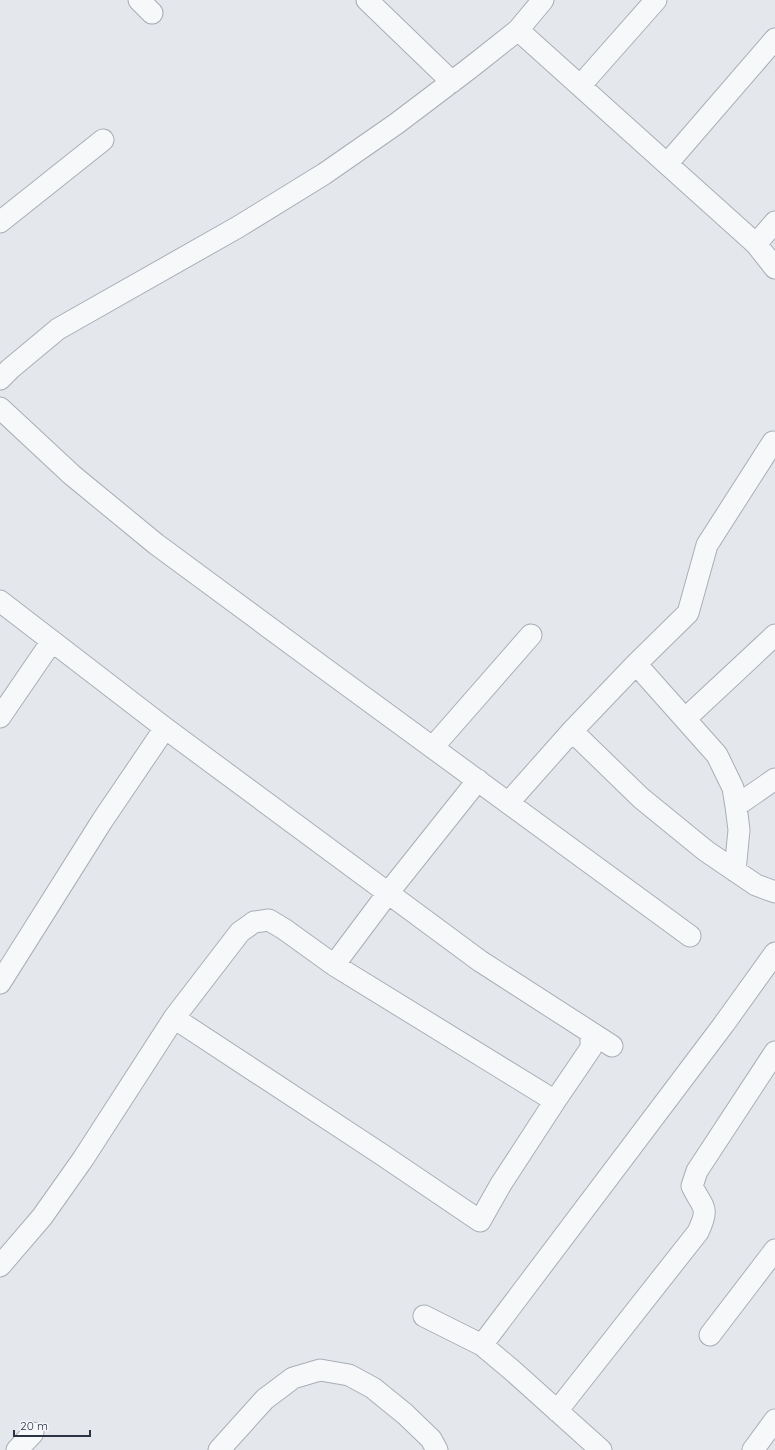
<svg xmlns="http://www.w3.org/2000/svg" width="775" height="1450" font-family="Quicksand,sans-serif">
<style>
.lines{fill:none;stroke-linecap:round;stroke-linejoin:round}
.minor-casing{stroke:#a9aeb7;stroke-width:23}
.minor{stroke:#f7f8fa;stroke-width:21}
</style>
<rect width="100%" height="100%" fill="#e4e7ec"/>
<g class="lines">
<g class="minor-casing">
<path id="minor" d="M139,0l13,13
M367,0l85,82
M518,30l238,214 19,24
M580,86l76,-86
M667,164l108,-125
M0,222l103,-82
M756,244l19,-22
M0,379l10,-10 48,-40 180,-102 86,-53 72,-50 74,-56 48,-38 25,-30
M0,408l72,67 84,69 168,124 366,268
M773,442l-66,103 -19,68 -52,51 -64,67 69,67 65,53 50,34 19,7
M0,601l165,127 315,233 132,85
M636,664l81,91 16,33 3,18 3,24 -4,41
M0,717l52,-76
M685,719l90,-84
M433,747l98,-112
M509,802l63,-71
M736,806l39,-27
M334,965l54,-72 90,-113
M0,983l102,-162 63,-93
M174,1018l207,136 99,67 21,-37 54,-83 36,-53v-15
M0,1266l42,-49 41,-58 91,-141 66,-86 14,-10 15,-2 15,9 50,36 221,136
M424,1316l58,29 31,26 88,79
M710,1335l65,-85
M482,1345l242,-321 51,-71
M557,1411l141,-179c12,-26 5,-23 -6,-46l5,-15 78,-119
M17,1450l16,-17
M219,1450l46,-51 28,-21 27,-8 29,5 24,13 32,26 26,25 6,11
M753,1450l22,-30"/>
</g>
<use href="#minor" class="minor"/>
</g>
<path d="M14 1430v6h76v-6" fill="none" stroke="#2b3445" stroke-width="2"/>
<text x="20" y="1430" font-size="12" fill="#2b3445" stroke="#f4f6f9" stroke-width="3" paint-order="stroke">20 m</text>
</svg>
